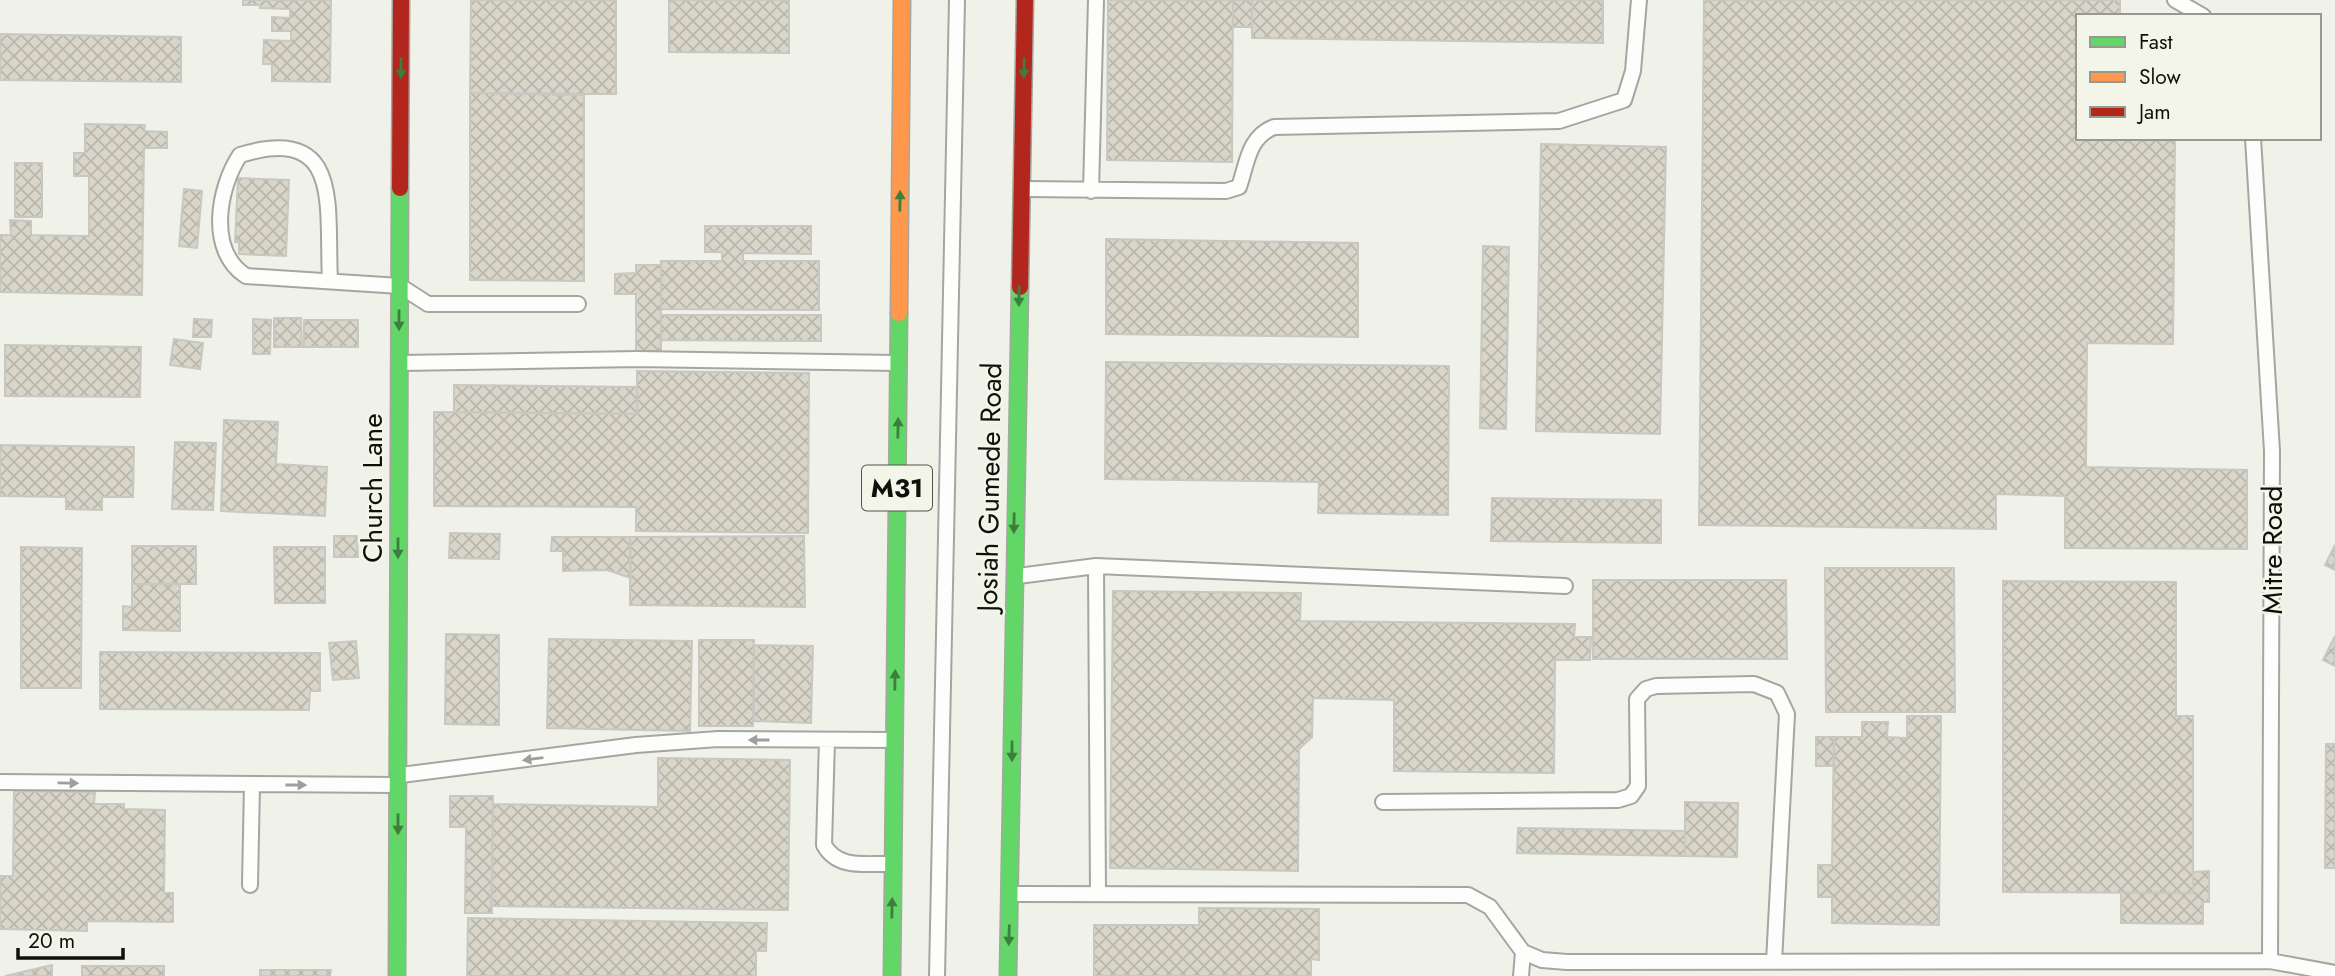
<svg xmlns="http://www.w3.org/2000/svg" width="2335" height="976" font-family="Jost,sans-serif">
<style>
.building{fill:url(#building-cross-hatch);stroke:#c7c8c2;stroke-width:2}
.lines{fill:none;stroke-linecap:round;stroke-linejoin:round}
.lane-casing{stroke:#a4a6a0;stroke-width:18}
.fast-casing{stroke:#a4a6a0;stroke-width:19}
.slow-casing{stroke:#a4a6a0;stroke-width:19}
.jam-casing{stroke:#a4a6a0;stroke-width:19}
.lane{stroke:#fdfdfc;stroke-width:14}
.fast{stroke:#63d668;stroke-width:16}
.slow{stroke:#ff974d;stroke-width:16}
.jam{stroke:#b3261e;stroke-width:16}
.oneway{fill:#3d7d3e}
.oneway2{fill:#9e9e9c}
.labels{text-anchor:middle;stroke-width:5;stroke-linejoin:round;paint-order:stroke}
.shield{fill:#f2f5e7;stroke:#53554d;stroke-width:2}
.shield-label{font-size:26px;font-weight:bold;fill:#0f100b}
.street-label{font-size:28px;fill:#0f100b;stroke:#f2f5e7}
</style>
<defs>
<pattern id="building-cross-hatch" width="8" height="8" patternUnits="userSpaceOnUse" patternTransform="scale(1.75)"><rect width="8" height="8" fill="#d9d6c9"/><path d="M0 0l8 8M0 8l8-8" fill="none" stroke="#b9b7ab"/></pattern>
</defs>
<rect width="100%" height="100%" fill="#f0f2ea"/>
<path class="building" d="M243,0h88l-1,82 -58,-1v-17h-9l1,-24 27,1v-10h-19v-14l18,1v-9l-30,-1v-3h-17z
M471,0h145v94l-146,-1z
M669,0h120v53l-120,-1z
M1108,0h125l-1,162 -125,-2z
M1233,0h19v27h-19z
M1252,0h351v43l-351,-5z
M1704,0h416v16h-42v122h97l-2,206 -86,-1 -1,124 161,3v79l-182,-1v-52l-69,-2v35l-297,-4z
M0,34l181,3v45l-181,-2z
M470,93l114,2v186l-114,-1z
M85,124l60,1 -1,6 23,1v16h-23l-2,147 -142,-3v-57h11l-1,-15 21,1v14l58,1v-60h-15v-23h11z
M1541,144l125,3 -6,287 -124,-3z
M15,163h27v54h-27z
M238,178l51,2 -3,76 -47,-2v-12h-4z
M184,189l18,2 -5,57 -18,-2z
M705,226h106v28l-68,-1v8h76v49l-158,-1v-48h61v-9h-17z
M1106,239l252,4v94l-252,-3z
M1483,246l26,1 -3,182 -26,-1z
M636,265h25v86h-25v-57h-21v-20l21,-1z
M661,315h160v26l-160,-1z
M274,318h27l1,29h-28z
M194,319l18,1 -1,17h-18z
M253,319l18,1 -1,34h-17z
M304,320h54v27h-54z
M174,339l29,4 -3,26 -30,-4z
M5,345l136,2 -1,50 -135,-1z
M1106,362l343,4 -1,149 -130,-2 1,-31 -214,-3z
M637,371l172,2 -1,160 -172,-2v-24l-202,-1v-94l203,2z
M454,385l183,2v27l-183,-2z
M224,420l54,2 -2,42 51,3 -2,49 -104,-5z
M175,442l41,1 -3,67 -41,-1z
M0,445l134,2 -1,50h-31v13l-36,-1v-12l-66,-1z
M1492,498l169,2v43l-170,-2z
M450,533l50,1 -1,25 -50,-1z
M334,536h23l1,21h-24z
M804,536l1,71 -175,-2v-68z
M552,537h78l1,41 -24,-8 -44,1v-20h-12z
M2335,545v25l-10,-5z
M132,546h64v38h-64z
M21,547l61,1 -1,140h-60z
M274,547h51v56h-50z
M1825,568h129l1,144h-129z
M1593,580h193l1,79h-194z
M2003,581l173,1v134h17v177l-190,-1z
M132,584h48v47l-57,-1v-24l9,1z
M1113,591l188,2 -1,28 275,3 -1,13h17l-1,23h-35l-1,113 -160,-2v-71l-81,-2 -1,39 -13,12 -1,122 -188,-3z
M446,634l53,1v90l-54,-1z
M2335,636v30l-12,-6z
M549,639l143,2 -2,90 -143,-3z
M699,640h55l-1,86h-54z
M356,641l3,37 -26,2 -4,-37z
M754,645l59,1 -2,77 -57,-2z
M100,652l220,1v38h-10l-1,19 -209,-1z
M1907,716h34l-2,209 -107,-2v-26h-14v-32h14l2,-128h28v-15h26l-1,15 20,1z
M1816,737h18v29h-18z
M2326,744h9v124h-10z
M658,758l132,2 -2,150 -297,-4 2,-102 165,3z
M14,791l81,1 -1,12h30v5l41,1 -1,83h9v29l-86,-1v10l-87,-2v-53h13z
M450,796h43l-1,117h-27l1,-86h-16z
M1685,802l53,1 -1,54 -52,-1z
M1518,828l167,3v25l-168,-3z
M2209,871v31h-6v22l-82,-1v-30h72v-21z
M1199,908l120,1v51l-8,-1v17h-217v-51h105z
M468,918l299,5 -1,28h-10v25h-289z
M52,965v11h-47z
M82,966h82v10h-82z
M260,970h71l-1,6h-70z"/>
<g class="lines">
<g class="lane-casing">
<path id="lane" d="M2175,0l28,16
M2253,138l19,313 -2,510
M1023,189l203,2 13,-4c8,-23 9,-50 35,-60l285,-6 65,-21 9,-29 6,-71
M1091,191l5,-191
M330,280c-4,-72 14,-157 -90,-125 -22,33 -33,96 6,121l154,10 28,18h150
M400,363l237,-4 261,4
M1096,566l2,328
M1018,576l78,-10 469,20
M827,740l-3,105c14,25 43,18 68,19
M401,775l235,-30 82,-6 175,1
M0,782l398,3
M1383,802l235,-2 13,-4 7,-10 -1,-87 9,-10 10,-3 98,-2 23,9 10,21 -13,248
M250,885l2,-101
M1011,894l457,1 22,12 33,45 -2,24
M1523,952l19,8 25,2 703,-1 65,12
M937,976l20,-976"/>
</g>
<g class="fast-casing">
<path id="fast" d="M397,976l3,-788
M892,976l7,-663
M1008,976l12,-689"/>
</g>
<g class="slow-casing">
<path id="slow" d="M899,313l3,-313"/>
</g>
<g class="jam-casing">
<path id="jam" d="M400,188l1,-188
M1020,287l5,-287"/>
</g>
<use href="#lane" class="lane"/>
<use href="#fast" class="fast"/>
<use href="#slow" class="slow"/>
<use href="#jam" class="jam"/>
</g>
<defs><path id="oneway-solid" d="M-6-.8H1V-3.2L6.5 0L1 3.2V.8H-6Z" transform="scale(1.75)"/></defs>
<g class="oneway">
<use href="#oneway-solid" transform="translate(401 68) rotate(90)"/>
<use href="#oneway-solid" transform="translate(1024 68) rotate(91)"/>
<use href="#oneway-solid" transform="translate(900 201) rotate(-89)"/>
<use href="#oneway-solid" transform="translate(1019 296) rotate(91)"/>
<use href="#oneway-solid" transform="translate(399 320) rotate(90)"/>
<use href="#oneway-solid" transform="translate(898 428) rotate(-89)"/>
<use href="#oneway-solid" transform="translate(1014 523) rotate(91)"/>
<use href="#oneway-solid" transform="translate(398 548) rotate(90)"/>
<use href="#oneway-solid" transform="translate(895 680) rotate(-89)"/>
<use href="#oneway-solid" transform="translate(1012 751) rotate(90)"/>
<use href="#oneway-solid" transform="translate(398 824) rotate(90)"/>
<use href="#oneway-solid" transform="translate(892 908) rotate(-89)"/>
<use href="#oneway-solid" transform="translate(1009 935) rotate(92)"/>
</g>
<g class="oneway2">
<use href="#oneway-solid" transform="translate(759 740) rotate(-180)"/>
<use href="#oneway-solid" transform="translate(533 759) rotate(173)"/>
<use href="#oneway-solid" transform="translate(68 783) rotate(1)"/>
<use href="#oneway-solid" transform="translate(296 785)"/>
</g>
<g class="labels">
<rect class="shield" x="862" y="465.5" width="70" height="45" rx="5"/>
<g class="shield-label">
<text x="897" y="497">M31</text>
</g>
<g class="street-label">
<text transform="translate(989 487) rotate(-89)" y="10">Josiah Gumede Road</text>
<text transform="translate(372 488) rotate(-90)" y="10">Church Lane</text>
<text transform="translate(2272 550) rotate(-90)" y="10">Mitre Road</text>
</g>
</g>
<rect x="2076" y="14" width="245" height="126" fill="#f2f5e7" stroke="#97998f" stroke-width="2"/>
<rect x="2090" y="37" width="35" height="10" fill="#63d668" stroke="#97998f" stroke-width="2"/>
<text x="2139" y="49" font-size="21" fill="#0f100b">Fast</text>
<rect x="2090" y="72" width="35" height="10" fill="#ff974d" stroke="#97998f" stroke-width="2"/>
<text x="2139" y="84" font-size="21" fill="#0f100b">Slow</text>
<rect x="2090" y="107" width="35" height="10" fill="#b3261e" stroke="#97998f" stroke-width="2"/>
<text x="2139" y="119" font-size="21" fill="#0f100b">Jam</text>
<path d="M18 948v10h105v-10" fill="none" stroke="#0f100b" stroke-width="3.5"/>
<text x="28" y="948" font-size="21" fill="#0f100b" stroke="#f2f5e7" stroke-width="5" paint-order="stroke">20 m</text>
</svg>
